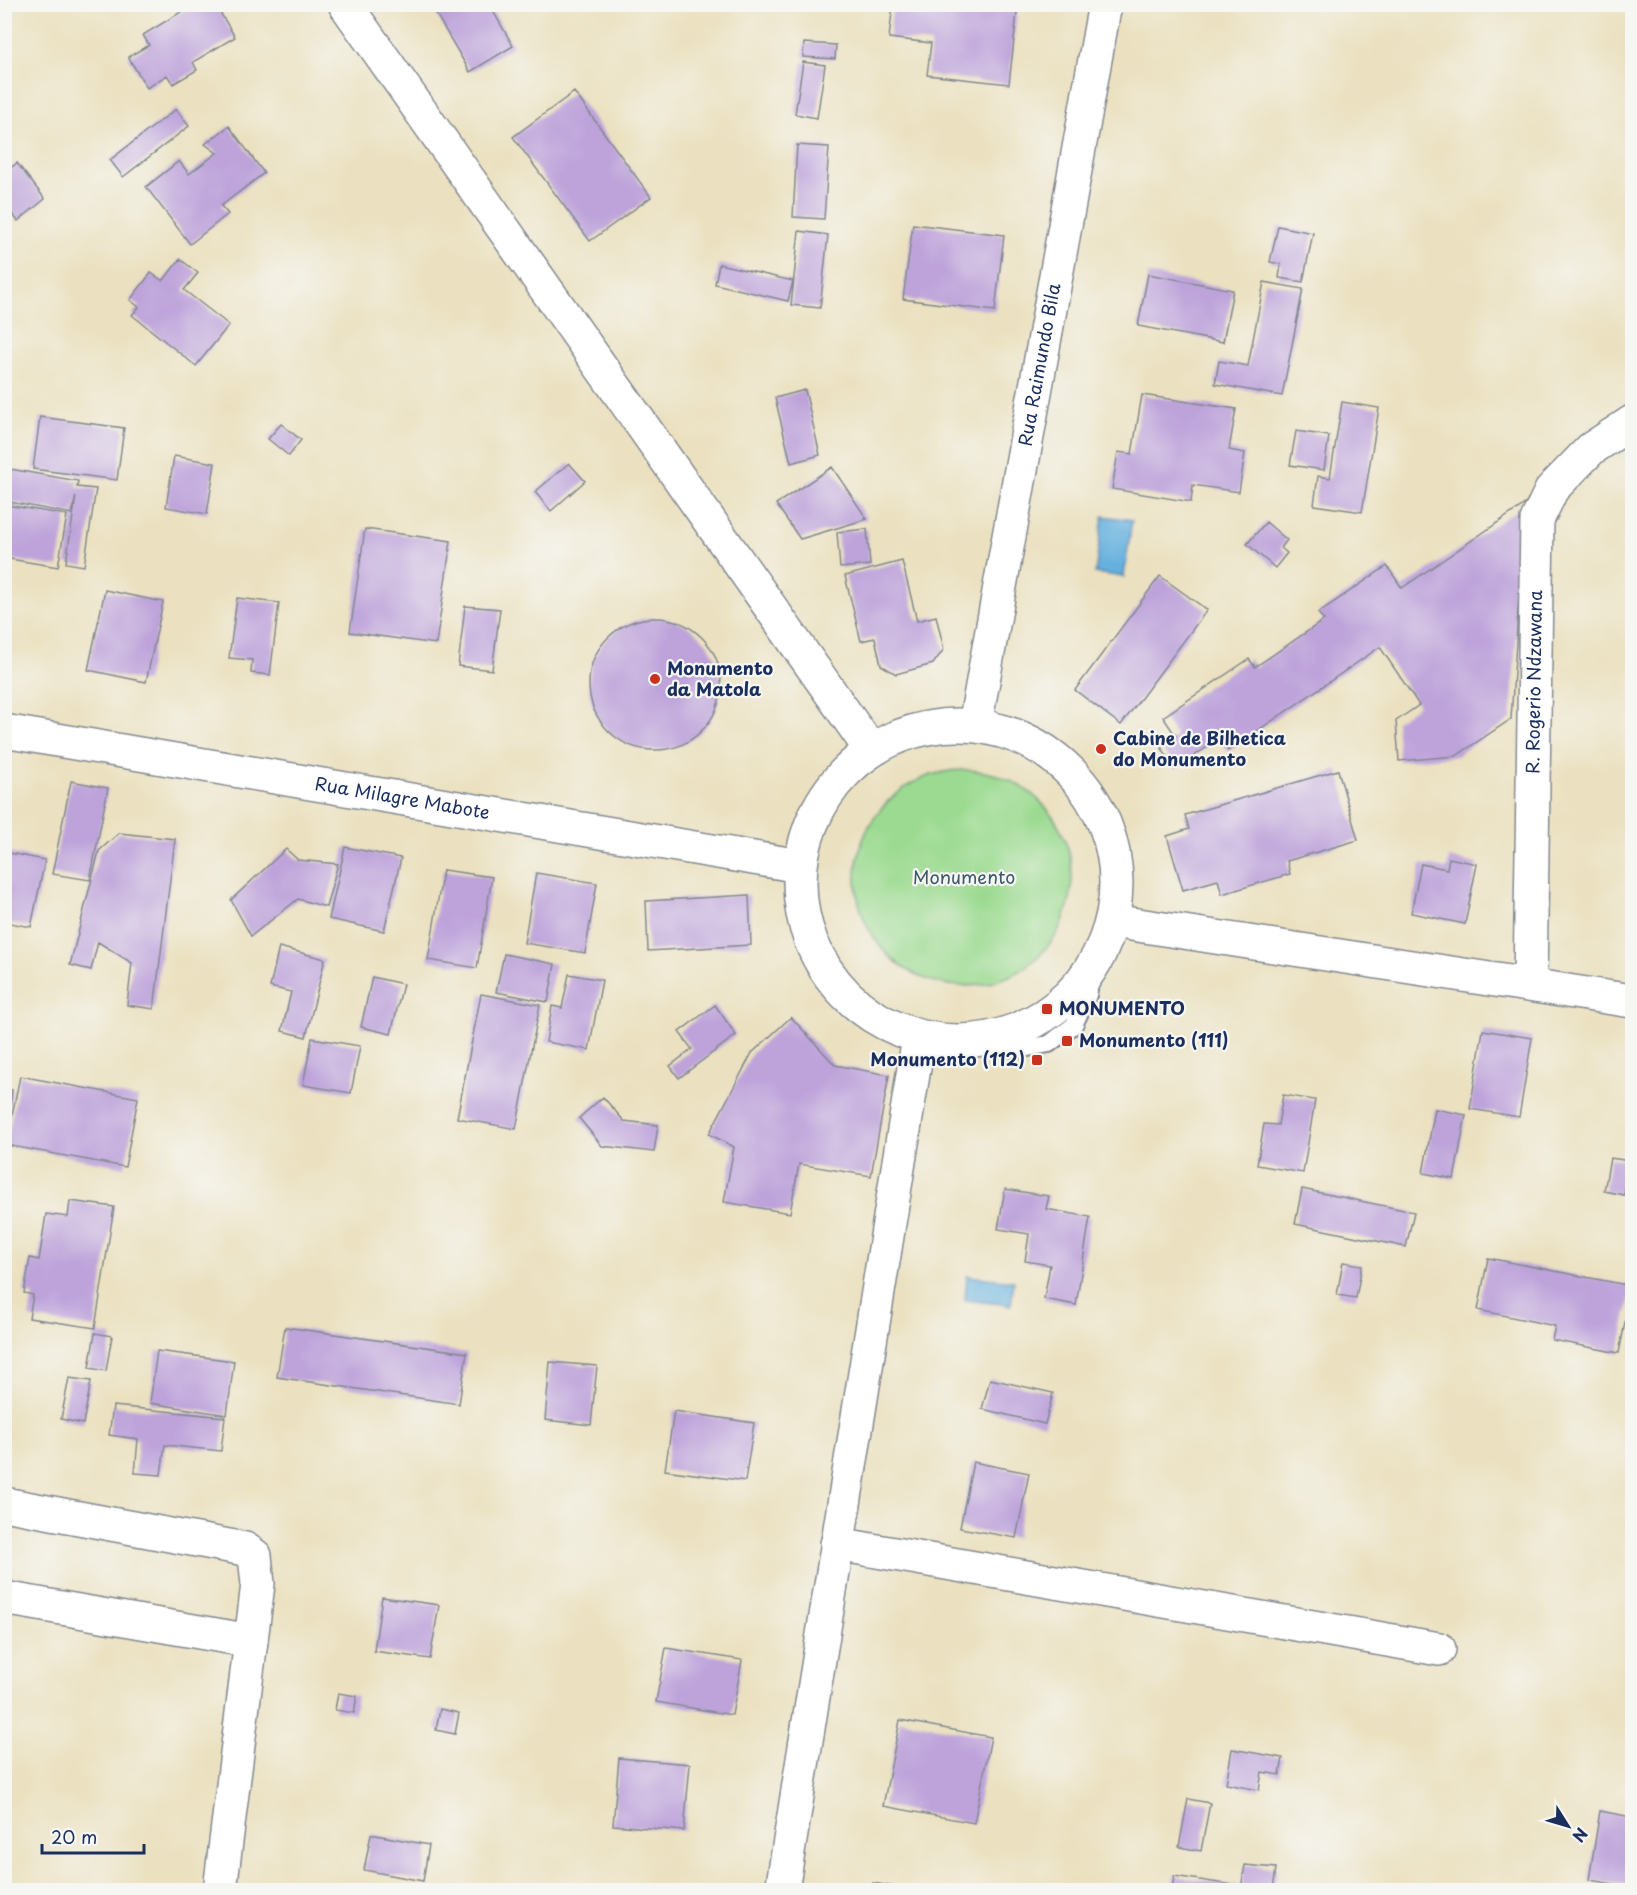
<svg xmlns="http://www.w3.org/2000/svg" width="1637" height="1895" font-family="'Playpen Sans',sans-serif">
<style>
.green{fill:#9bda90;stroke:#5b8477;stroke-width:1.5}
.water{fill:#65b0de;stroke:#40709e;stroke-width:1.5}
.building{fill:#bda3da}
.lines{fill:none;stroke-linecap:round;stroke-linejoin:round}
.service-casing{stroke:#83888f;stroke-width:20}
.minor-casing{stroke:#83888f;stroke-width:36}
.tertiary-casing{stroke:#83888f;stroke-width:36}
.service{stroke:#fff;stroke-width:16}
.minor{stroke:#fff;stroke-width:33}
.tertiary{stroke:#fff;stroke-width:33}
.poi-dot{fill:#c8321e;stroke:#f6f6f2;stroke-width:2}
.labels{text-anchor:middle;stroke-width:4.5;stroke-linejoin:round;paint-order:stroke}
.street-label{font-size:18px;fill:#1b2f5e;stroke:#f6f6f2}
.poi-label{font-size:18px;font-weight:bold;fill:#1b2f5e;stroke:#f6f6f2;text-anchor:start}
.park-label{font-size:18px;fill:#3b5a6a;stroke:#f6f6f2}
</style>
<rect width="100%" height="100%" fill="#f6f6f2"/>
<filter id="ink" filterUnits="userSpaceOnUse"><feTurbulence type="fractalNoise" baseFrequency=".0167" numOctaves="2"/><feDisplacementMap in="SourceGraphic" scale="12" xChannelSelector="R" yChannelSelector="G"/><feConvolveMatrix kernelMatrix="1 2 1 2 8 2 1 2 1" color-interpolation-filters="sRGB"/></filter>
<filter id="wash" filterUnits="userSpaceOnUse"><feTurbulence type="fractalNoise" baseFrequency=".008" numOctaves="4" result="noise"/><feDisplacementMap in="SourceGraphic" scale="24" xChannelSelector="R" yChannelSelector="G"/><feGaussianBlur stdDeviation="1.35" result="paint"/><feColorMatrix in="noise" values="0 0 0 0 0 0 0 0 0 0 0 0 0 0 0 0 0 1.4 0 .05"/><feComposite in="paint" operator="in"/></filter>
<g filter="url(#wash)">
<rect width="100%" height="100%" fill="#ebe1c0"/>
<path class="green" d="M856 878a108 108 0 1 1 216 0a108 108 0 1 1-216 0Z"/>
<path class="water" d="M1103,516l29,4 -8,57 -29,-4z
M967,1276l47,5 -3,24 -46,-5z"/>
<g id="blocks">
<path class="building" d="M194,4h21l20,33 -42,25 4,8 -24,14 -6,-9 -20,13 -19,-31 21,-12 -6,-10z
M430,4h59l24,42 -43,26z
M893,4h125l-9,80 -82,-9 4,-32 -42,-5z
M804,43l32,2 -1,14 -32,-2z
M803,62l22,3 -8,53 -22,-4z
M574,92l77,105 -61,44 -77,-104z
M176,109l13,17 -66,51 -13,-17z
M229,126l35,47 -43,33 7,8 -38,30 -44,-57 33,-26 10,13 28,-21 -12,-9z
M797,145l32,2 -5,72 -31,-2z
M17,163l28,36 -27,22 -14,-17v-31z
M913,224l91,11 -9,76 -92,-12z
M1278,226l35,7 -10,49 -24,-4 2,-14 -11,-2z
M799,231l29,4 -8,73 -29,-3z
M180,259l18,14 -14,17 45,35 -33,41 -64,-51 7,-8 -9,-7 21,-27 12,8z
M719,264l74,17 -5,20 -73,-17z
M1148,274l85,16 -10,52 -85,-16z
M1264,282l39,7 -21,107 -67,-12 4,-23 29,5z
M805,390l15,65 -29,8 -16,-65z
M1142,395l94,14 -7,41 16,3 -6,39 -46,-7 -2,17 -79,-13 6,-37 14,2z
M1342,402l37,6 -17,104 -48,-7 4,-29 12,2z
M40,417l84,11 -7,52 -84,-11z
M281,424l20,16 -12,16 -21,-17z
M1296,431l33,5 -5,34 -34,-5z
M174,456l41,7 -8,51 -41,-7z
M569,463l16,18 -34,30 -16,-19z
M832,467l35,52 -67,20 -24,-35z
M10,469l68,12 -1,6 19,2 -12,77 -18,-3 10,-67 -4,18 -68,-13z
M1525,504l-14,215 -55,37 -57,5 -3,-40 23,-16 -39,-58 -152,104 -9,-12 -44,30 -14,-22 15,-11 -13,-19 86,-58 6,8 69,-47 -6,-7 69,-47 15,22z
M7,505l60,10 -9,52 -54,-9v-36z
M1266,522l21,18 -6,8 6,5 -12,15 -28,-24z
M365,529l86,12 -15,103 -86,-12z
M867,529l3,36 -30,3 -3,-36z
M902,561l15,60 19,-5 8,33 -11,15 -37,10 -15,-9 -6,-27 -14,3 -16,-65z
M1160,576l47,34 -86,115 -46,-35z
M105,590l58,12 -17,80 -58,-12z
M237,598l42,5 -9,72 -19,-2 1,-13 -23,-2z
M465,606l35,3 -8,61 -34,-4z
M589 684a66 66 0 1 1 132 0a66 66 0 1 1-132 0Z
M1338,770l20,70 -71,21 3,13 -68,20 -4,-14 -35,10 -16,-54 22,-7 -4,-14z
M71,781l37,7 -18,92 -38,-6z
M119,833l56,6 -21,170 -27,-4 5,-42 -34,-21 -7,28 -21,-5 29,-114z
M345,847l56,11 -17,73 -55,-12z
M286,849l12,11 40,4 -12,43 -28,-8 -47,37 -20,-36z
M4,852l41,8 -14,67 -27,-5z
M1449,858l28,6 -12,60 -54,-11 10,-49 26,5z
M443,870l49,7 -15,91 -49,-8z
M536,873l61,10 -12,70 -61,-10z
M749,895l2,50 -103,6 -2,-50z
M279,947l46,12 -19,78 -24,-6 9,-39 -21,-5z
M504,954l51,10 -7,38 -52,-10z
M569,974l33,6 -13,70 -43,-8 6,-36 10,2z
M372,977l31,7 -12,50 -30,-7z
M481,994l59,11 -24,124 -59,-11z
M715,1005l21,30 -57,43 -9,-12 22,-17 -13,-17z
M791,1017l44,48 54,10 -18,101 -72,-12 -9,49 -66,-11 10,-55 -25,-13 43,-81z
M1483,1030l49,8 -13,79 -49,-8z
M312,1038l48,8 -9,47 -48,-8z
M20,1076l118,22 -13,69 -119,-22z
M5,1089l7,1 -6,45h-1z
M1283,1095l32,5 -12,73 -46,-8 7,-41 14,1z
M603,1097l21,24 34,4 -4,27 -52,-6 -23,-28z
M1435,1109l31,6 -12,64 -31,-6z
M1610,1158l20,3 -6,34 -20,-4z
M1005,1189l44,7 -3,13 44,8 -14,88 -32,-6 6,-34 -25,-4 4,-27 -31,-5z
M1302,1189l112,23 -8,35 -111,-23z
M70,1201l44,6 -19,121 -66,-10 4,-23 -9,-2 6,-35 9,2 7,-46 22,3z
M1488,1258l144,28 -13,67 -67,-13 3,-14 -77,-16z
M1343,1262l19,3 -6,33 -19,-3z
M285,1327l182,26 -8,51 -182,-27z
M95,1333l17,3 -6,35 -17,-3z
M157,1351l77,10 -7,54 -77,-12z
M550,1362l47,4 -6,59 -46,-5z
M69,1378l22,3 -8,43 -22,-5z
M990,1379l63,14 -8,31 -63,-15z
M113,1406l112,11 -4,34 -56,-6 -4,30 -26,-2 3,-34 -29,-4z
M674,1411l80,12 -9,58 -80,-11z
M973,1462l56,11 -13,65 -56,-10z
M382,1597l57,8 -9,54 -56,-8z
M666,1648l76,12 -10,55 -76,-13z
M338,1693l19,3 -3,17 -19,-3z
M440,1709l19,4 -4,21 -19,-4z
M900,1720l91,17 -17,86 -91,-17z
M1232,1749l51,9 -3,17 -18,-3 -3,18 -33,-6z
M619,1758l71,6 -6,67 -71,-6z
M1188,1799l22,4 -9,48 -22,-4z
M1600,1811l32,6v70l-43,-7z
M371,1834l58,11 -6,36 -59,-11z
M1245,1865l31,3 -3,22 -32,-1z
M1174,1876l65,10 -1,4h-66z
M873,1883l33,6v1h-34z
M455,1887l15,2v1h-16z"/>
</g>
</g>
<g filter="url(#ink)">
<use href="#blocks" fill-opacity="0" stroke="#83888f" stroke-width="1.5"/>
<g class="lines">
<g class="service-casing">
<path id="service" d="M986,1040l31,10 32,-6 25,-19 14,-30 5,-29"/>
</g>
<g class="minor-casing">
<g id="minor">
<path d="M345,4l526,746"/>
<circle cx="958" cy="883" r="158"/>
<path id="s1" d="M975,725l130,-721"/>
<path id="s2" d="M4,731l796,135"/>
<path d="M1112,921l520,80"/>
<path id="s3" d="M1530,985l7,-465 15,-31 39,-40 41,-27"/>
<path d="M4,1504l241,45 10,7 3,28 -38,306"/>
<path d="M837,1544l602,105"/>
<path d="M4,1598l247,43"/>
</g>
</g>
<g class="tertiary-casing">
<path id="tertiary" d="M782,1890l137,-853"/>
</g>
<use href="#service" class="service"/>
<use href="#minor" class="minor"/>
<use href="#tertiary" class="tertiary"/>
</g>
</g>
<g class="poi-dot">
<circle cx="655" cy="679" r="6"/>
<circle cx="1101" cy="749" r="6"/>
<rect x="1041" y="1003" width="12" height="12" rx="3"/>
<rect x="1061" y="1035" width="12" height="12" rx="3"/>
<rect x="1031" y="1054" width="12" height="12" rx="3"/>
</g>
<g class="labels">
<g class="street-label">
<text dy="6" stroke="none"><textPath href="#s1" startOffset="366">Rua Raimundo Bila</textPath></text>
<text dy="6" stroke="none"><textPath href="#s3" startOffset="303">R. Rogerio Ndzawana</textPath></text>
<text dy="6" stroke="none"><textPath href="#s2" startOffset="404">Rua Milagre Mabote</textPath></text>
</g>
<g class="poi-label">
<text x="667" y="675">Monumento<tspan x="667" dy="21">da Matola</tspan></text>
<text x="1113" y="745">Cabine de Bilhetica<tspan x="1113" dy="21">do Monumento</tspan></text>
<text x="1059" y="1015">MONUMENTO</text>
<text x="1079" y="1047">Monumento (111)</text>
<text x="1025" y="1066" text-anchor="end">Monumento (112)</text>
</g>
<g class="park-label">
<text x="964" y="884">Monumento</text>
</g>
</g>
<rect width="1637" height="1895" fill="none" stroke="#f6f6f2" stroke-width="24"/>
<g transform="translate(1568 1826) rotate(127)" stroke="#f6f6f2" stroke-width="4.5" paint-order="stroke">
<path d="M0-4.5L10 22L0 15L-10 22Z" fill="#1b2f5e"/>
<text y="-9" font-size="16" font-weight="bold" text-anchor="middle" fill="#1b2f5e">N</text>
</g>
<path d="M42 1844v9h102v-9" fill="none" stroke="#1b2f5e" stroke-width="3"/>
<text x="51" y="1844" font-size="18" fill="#1b2f5e" stroke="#f6f6f2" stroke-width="4.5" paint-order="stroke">20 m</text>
</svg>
